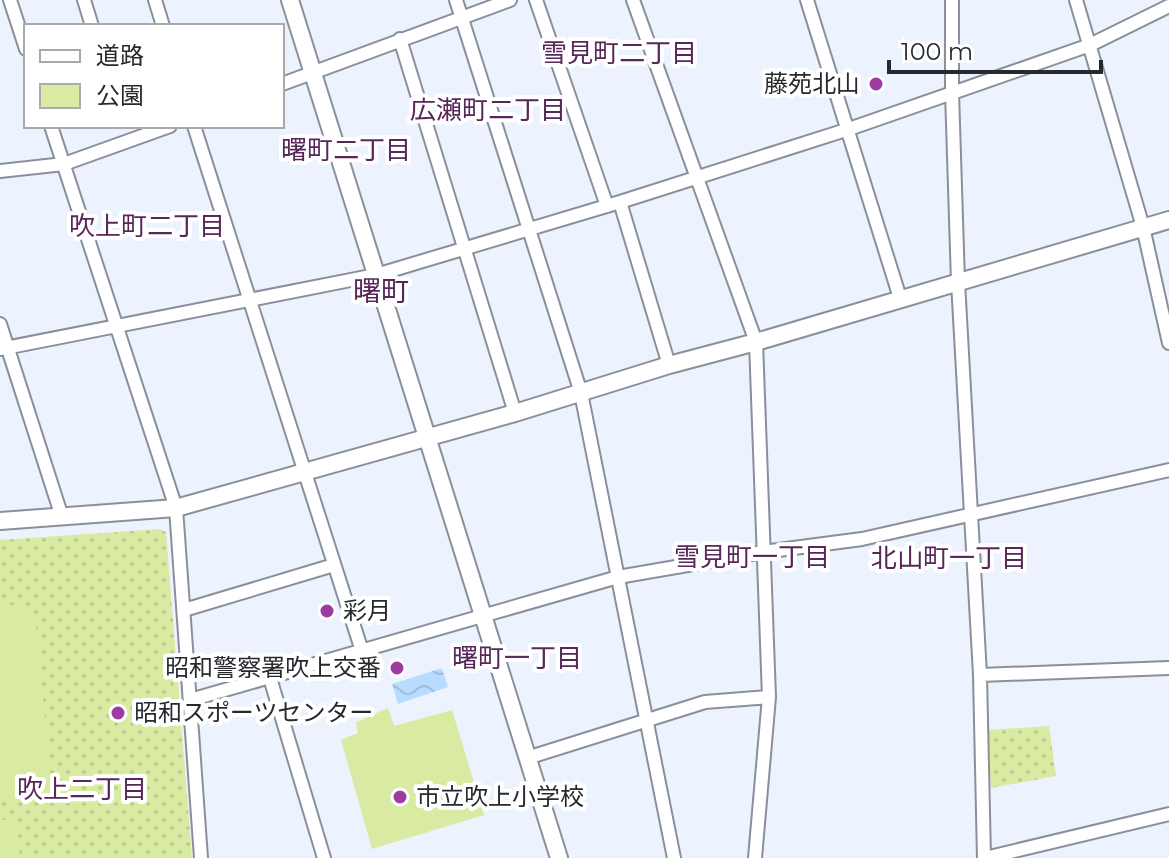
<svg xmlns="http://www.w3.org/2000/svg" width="1169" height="858" font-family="Montserrat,'Noto Sans JP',sans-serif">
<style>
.green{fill:url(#green-dots)}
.pitch{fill:#d9eaa2}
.water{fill:url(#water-waves)}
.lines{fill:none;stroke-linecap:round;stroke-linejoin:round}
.minor-casing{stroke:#8a909a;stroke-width:16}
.tertiary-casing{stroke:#8a909a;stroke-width:20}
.minor{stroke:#fff;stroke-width:12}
.tertiary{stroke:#fff;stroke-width:16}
.poi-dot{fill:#9d3ba2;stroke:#fff;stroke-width:3}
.labels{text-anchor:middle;stroke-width:8;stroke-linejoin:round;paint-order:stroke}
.poi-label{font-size:24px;fill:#26292d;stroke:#fff;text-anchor:start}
.neighbourhood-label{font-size:26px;fill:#572759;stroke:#fff}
.quarter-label{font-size:28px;fill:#572759;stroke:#fff}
</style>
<defs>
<pattern id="green-dots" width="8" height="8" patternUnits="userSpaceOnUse" patternTransform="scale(2)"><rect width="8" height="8" fill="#d9eaa2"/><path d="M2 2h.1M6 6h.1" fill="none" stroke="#bac98c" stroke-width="1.8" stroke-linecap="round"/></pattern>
<pattern id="water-waves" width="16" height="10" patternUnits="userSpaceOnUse" patternTransform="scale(2)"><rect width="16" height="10" fill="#b8dcff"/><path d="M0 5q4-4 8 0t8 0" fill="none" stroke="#9ebddb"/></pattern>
</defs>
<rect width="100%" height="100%" fill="#ecf3fe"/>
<path class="green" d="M160,529l6,3 26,326h-192v-318z
M1049,726l7,50 -65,12 -3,-58z"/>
<path class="pitch" d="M0,604l26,2 9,10 15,151 -14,27 -10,5 -26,1z
M388,708l6,18 58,-16 32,105 -112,34 -31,-109 17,-7 -2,-11z
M17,819l3,39h-20v-38z"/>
<path class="water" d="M442,668l6,19 -50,17 -6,-20z"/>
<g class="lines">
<g class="minor-casing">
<path id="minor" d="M10,0l16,49
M84,0l8,26
M155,0l8,26
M456,0l125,393 93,465
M536,0l71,206
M633,0l123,342 13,355 -14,161
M807,0l93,298
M952,0v92l6,190 22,393 4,183
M1076,0l67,227 26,116
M400,39l115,374
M282,84l228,-84
M51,126l125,382 25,350
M194,126l168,525
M0,171l64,-7 106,-38
M620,202l49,163
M0,324l62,193
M0,349l376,-74 244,-73 229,-73 241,-84 79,-39
M184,610l150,-45
M980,675l189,-7
M270,678l54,180
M190,700l428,-123 145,-25 99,-13 307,-69
M527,758l178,-56 64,-5
M985,858l184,-44"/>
</g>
<g class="tertiary-casing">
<path id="tertiary" d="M290,0l269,858
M0,521l176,-13 339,-95 154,-48 87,-23 413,-122"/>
</g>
<use href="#minor" class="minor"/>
<use href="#tertiary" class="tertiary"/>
</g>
<g class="poi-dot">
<circle cx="876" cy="84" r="8"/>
<circle cx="327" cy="611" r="8"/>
<circle cx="397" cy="668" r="8"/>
<circle cx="118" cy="713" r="8"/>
<circle cx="400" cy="797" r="8"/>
</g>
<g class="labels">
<g class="poi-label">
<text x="860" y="92" text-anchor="end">藤苑北山</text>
<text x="343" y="619">彩月</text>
<text x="381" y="676" text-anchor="end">昭和警察署吹上交番</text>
<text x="134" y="721">昭和スポーツセンター</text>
<text x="416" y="805">市立吹上小学校</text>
</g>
<g class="neighbourhood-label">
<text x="619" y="62">雪見町二丁目</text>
<text x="488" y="119">広瀬町二丁目</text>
<text x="346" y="159">曙町二丁目</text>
<text x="147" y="235">吹上町二丁目</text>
<text x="752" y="566">雪見町一丁目</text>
<text x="949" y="567">北山町一丁目</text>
<text x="517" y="667">曙町一丁目</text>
<text x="82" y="798">吹上二丁目</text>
</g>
<g class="quarter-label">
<text x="381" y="301">曙町</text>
</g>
</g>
<rect x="24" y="24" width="260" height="104" fill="#ffffff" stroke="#a8a9ab" stroke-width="2"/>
<rect x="40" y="50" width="40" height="12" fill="#ffffff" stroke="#a8a9ab" stroke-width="2"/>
<text x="96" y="64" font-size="24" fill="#26292d">道路</text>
<rect x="40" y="84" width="40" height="24" fill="#d9eaa2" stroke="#a8a9ab" stroke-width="2"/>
<text x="96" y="104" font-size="24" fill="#26292d">公園</text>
<path d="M889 60v12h212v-12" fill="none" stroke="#26292d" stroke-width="4"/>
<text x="901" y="60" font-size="24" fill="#26292d" stroke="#ffffff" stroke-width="6" paint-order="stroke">100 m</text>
</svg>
